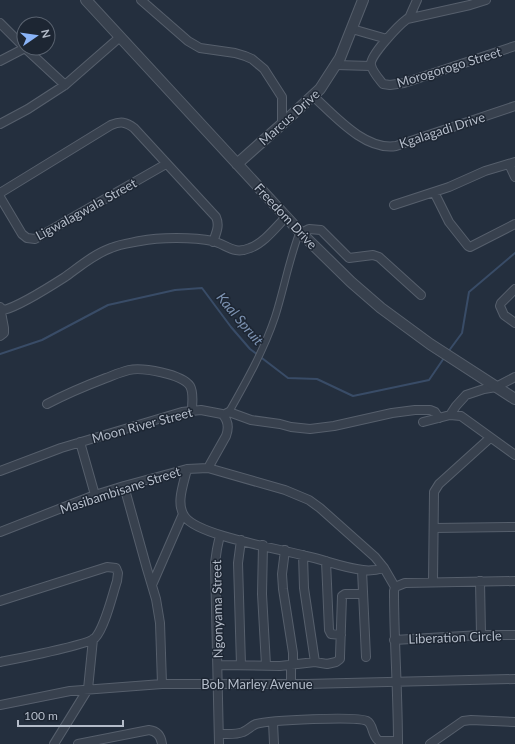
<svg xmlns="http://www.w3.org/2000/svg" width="515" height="744" font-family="Lato,sans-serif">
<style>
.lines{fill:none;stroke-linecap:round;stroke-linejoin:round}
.stream{stroke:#394c67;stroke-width:2}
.pedestrian-casing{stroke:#565f6c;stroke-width:8}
.minor-casing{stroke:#565f6c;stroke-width:10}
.tertiary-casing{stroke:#565f6c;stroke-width:12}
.pedestrian{stroke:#38414e;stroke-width:6}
.minor{stroke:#38414e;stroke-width:8}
.tertiary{stroke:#38414e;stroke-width:10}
.labels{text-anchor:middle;stroke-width:3;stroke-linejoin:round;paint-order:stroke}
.street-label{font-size:13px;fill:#b4bcc9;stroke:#1d2633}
.water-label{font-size:14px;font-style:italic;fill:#7c92b1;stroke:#1d2633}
</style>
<rect width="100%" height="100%" fill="#242f3e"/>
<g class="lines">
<path class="stream" d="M448,352l14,-19 7,-41 46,-39
M0,354l42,-14 66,-35 67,-15 27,-2 29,39 19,22 38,29 29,1 36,17 76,-16 15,-22"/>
<g class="pedestrian-casing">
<path id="pedestrian" d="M229,412c17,-30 35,-62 46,-95 9,-28 14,-58 25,-86"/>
</g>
<g class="minor-casing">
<path id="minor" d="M141,0l47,41 12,7 35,5 10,3 7,3 12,10 18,28v27
M486,0l-16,5 -63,14c-8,6 -38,37 -36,46 1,6 8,14 12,19l7,1 14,-2 111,-37
M409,18l8,-18
M0,23l24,24
M352,29l35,10
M25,48l40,37
M0,61l25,-13
M336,65l35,1
M313,96c22,20 52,55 83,50l119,-40
M0,124l28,-15 37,-24 55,-48
M509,164l6,13
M434,192l15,30 19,24 2,1 45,-23
M0,193l111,-68c10,-4 15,-3 23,3l82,89c4,9 0,16 -3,25
M0,197l22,37 5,4 8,1 131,-75
M394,205l55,-18 36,-16 30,-9
M301,233l8,-4 12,1 28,28 24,-3 6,2 42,38
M515,289l-14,14 -1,3 4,9 11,8
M0,307l4,21v5l-4,3
M1,308l3,2c15,-4 47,-24 61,-33 14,-10 29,-23 46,-29 9,-4 19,-5 29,-7 19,-4 54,-4 73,0 14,4 21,14 37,7 14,-5 26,-21 36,-31
M47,404c19,-10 38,-18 59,-26 8,-3 15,-6 23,-8 13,-3 53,4 61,16 4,7 2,16 2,24
M223,415l6,-3 22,8 29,4 11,3 19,2 24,-3 58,-13 23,-3h15l5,2 4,6
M450,415l6,-9 10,-11 18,-6 12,-2 19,-10
M423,422l27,-7 11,1 54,39
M80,442l15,53
M187,469c-3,14 -12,35 -2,48 14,19 96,32 121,39 19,4 38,12 57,14 7,1 14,0 21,-2
M0,471l61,-23 121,-36 19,-2 21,4c6,6 7,14 4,22l-18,32
M124,486l23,83 9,30 4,24 2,61
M434,528l81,-1
M0,532l95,-37 29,-9 63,-17 21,-1 77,22 24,10 11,8 55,49 9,11 11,19 -1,4c0,51 4,102 4,153
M263,545l-1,49 4,71
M285,550l-3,24 1,15 10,64v7l-2,9v15
M303,555l1,33 11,74
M326,561l3,69 2,4 10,1
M362,570l4,87
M480,581l1,54
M433,582l1,-90 5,-8 51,-46
M152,585l31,-71
M395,587l10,-4 110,-2
M0,601l107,-34 9,1 2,5 -1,8c-5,15 -12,46 -22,57 -7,7 -80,21 -95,24
M394,640l87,-5h34
M218,665l62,1 35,-4 12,2 9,-2 4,-3v-3l2,-60 3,-2h18
M241,665l-3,-102 3,-23
M0,705l70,-14 92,-7h144l209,-5
M273,722l1,22
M219,734c7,0 17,1 24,-2 5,-2 8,-6 13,-8 14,-4 101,-8 111,-3 7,4 4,14 12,20h19
M54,744l34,-55 5,-50
M78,744l71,-14c8,1 12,6 13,14
M219,744l-4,-181 2,-14 3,-14
M430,744l33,-23 8,-1 44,2"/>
</g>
<g class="tertiary-casing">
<path id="tertiary" d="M86,0l215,233 50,49 30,26 49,36 85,55
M237,164l45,-40 38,-35 20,-31 23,-58"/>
</g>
<use href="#pedestrian" class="pedestrian"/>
<use href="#minor" class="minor"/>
<use href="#tertiary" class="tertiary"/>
</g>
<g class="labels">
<g class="street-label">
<text transform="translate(449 67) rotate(-17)" y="5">Morogorogo Street</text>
<text transform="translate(289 117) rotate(-42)" y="5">Marcus Drive</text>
<text transform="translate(442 130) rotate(-18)" y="5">Kgalagadi Drive</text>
<text transform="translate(86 209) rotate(-29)" y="5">Ligwalagwala Street</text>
<text transform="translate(286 216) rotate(47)" y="5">Freedom Drive</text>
<text transform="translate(142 425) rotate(-15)" y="5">Moon River Street</text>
<text transform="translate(120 490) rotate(-18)" y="5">Masibambisane Street</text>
<text transform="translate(217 609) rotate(-91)" y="5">Ngonyama Street</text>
<text transform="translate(455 637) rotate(-2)" y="5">Liberation Circle</text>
<text x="257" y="689">Bob Marley Avenue</text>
</g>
<g class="water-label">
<text transform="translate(240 319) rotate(50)" y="5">Kaal Spruit</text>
</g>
</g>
<g transform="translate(36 36) rotate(77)"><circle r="19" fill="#1d2633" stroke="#59626f"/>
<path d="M0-3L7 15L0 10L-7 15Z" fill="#8ab4f8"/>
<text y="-6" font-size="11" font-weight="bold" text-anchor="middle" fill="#b4bcc9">N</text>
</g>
<path d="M18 720v6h105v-6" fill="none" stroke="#b4bcc9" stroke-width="2"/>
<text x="24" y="720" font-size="12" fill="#b4bcc9" stroke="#1d2633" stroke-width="3" paint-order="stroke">100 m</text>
</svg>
